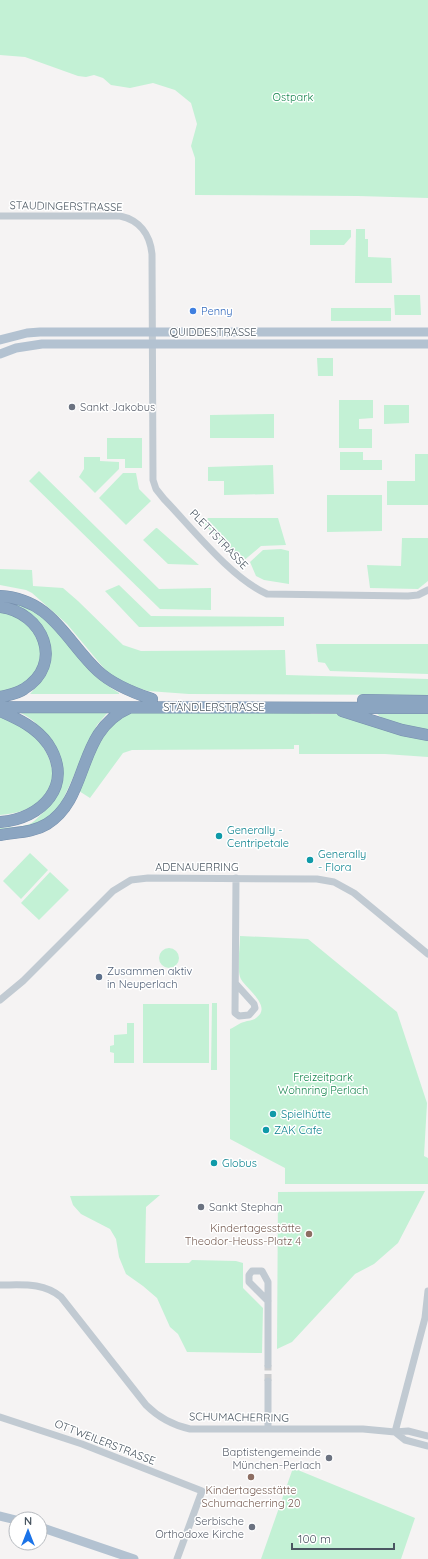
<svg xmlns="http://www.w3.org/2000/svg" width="428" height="1559" font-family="Quicksand,sans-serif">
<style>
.green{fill:#c3f1d5}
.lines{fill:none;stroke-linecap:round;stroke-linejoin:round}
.minor-tunnel{stroke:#caccce;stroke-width:7;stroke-dasharray:7 3.5;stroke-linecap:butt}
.highway-casing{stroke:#7690ad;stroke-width:12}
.minor{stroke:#c1cad2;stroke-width:7}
.major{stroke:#b3c2d1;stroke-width:9}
.highway{stroke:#8ba5c1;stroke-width:11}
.shop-dot{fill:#3f7fe0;stroke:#fff;stroke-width:1.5}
.worship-dot{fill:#6b7280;stroke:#fff;stroke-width:1.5}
.culture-dot{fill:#0f9aa8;stroke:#fff;stroke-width:1.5}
.service-dot{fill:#5c6f8a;stroke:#fff;stroke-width:1.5}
.education-dot{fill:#8d6e63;stroke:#fff;stroke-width:1.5}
.labels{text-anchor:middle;stroke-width:3;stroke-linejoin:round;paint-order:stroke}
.park-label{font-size:11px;fill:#17864f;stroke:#fff}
.street-label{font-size:11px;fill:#4a5661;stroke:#fff}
.shop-label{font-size:11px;fill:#366cbe;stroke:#fff;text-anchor:start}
.worship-label{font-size:11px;fill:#5b616d;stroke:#fff;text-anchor:start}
.culture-label{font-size:11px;fill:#0d838f;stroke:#fff;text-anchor:start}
.service-label{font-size:11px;fill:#4e5e75;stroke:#fff;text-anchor:start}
.education-label{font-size:11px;fill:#785e54;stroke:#fff;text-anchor:end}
</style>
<rect width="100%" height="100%" fill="#f5f3f3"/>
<path class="green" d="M0,0h428v198l-70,-2 -163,-1v-37l-4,-12 6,-22 -6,-21 -16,-13 -22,-7 -23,5 -19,-3 -8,-7 -9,-3 -8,2 -8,-1 -53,-19 -25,-2z
M356,229h9v10h3v18l23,1 1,25h-37z
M310,230h41v7l-7,8h-34z
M394,295h26l1,20h-26z
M331,308h60v13h-60z
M317,358h16v18h-15z
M339,400h34v18l-14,1v10h13v19h-33z
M384,405h25v18l-25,1z
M274,414v24h-64v-23z
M107,438h35v30h-17v-9h-18z
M340,452h23v8h19v10h-42z
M415,454h13v51h-41v-24h28z
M84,457h16v4l19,1v7l-24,24 -16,-16 5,-8z
M273,465l1,29 -50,1v-14h-16v-14z
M39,471l120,118 52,-1v22l-51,-1 -131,-128z
M123,473h13l3,16 12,12 -25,24 -27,-27z
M327,495h55v36l-55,1z
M208,518h70l8,27 -25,1 -19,16 -38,-38z
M156,528h1l42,37 -31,-1 -25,-24z
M402,538h26v43l-10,8 -48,-1 -3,-23 34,1z
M281,549l8,2v33l-25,-4 -8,-4 -6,-14 13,-12z
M0,569l32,1 1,16 30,2 15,13 45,44 18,6 144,-1 1,25 142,4v16l-239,-1 -41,-3 -23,-7 -18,-12 -40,-48 -35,-31 -6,-3 -26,-5z
M119,585l32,31 133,1v9l-145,1 -34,-36z
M0,601c8,1 20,2 27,6 38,19 55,65 92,86v1h-89l11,-13v-56c-11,-14 -24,-19 -41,-22z
M0,611c10,2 23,7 31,14 14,13 11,42 0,55 -4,5 -24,11 -31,14z
M316,644h112v30l-98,-3 -5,-8 -7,-1z
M133,711h169l10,3h26l90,25v18l-43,-3h-86v-9h-5v4l-162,1 -9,3 -33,45 -11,-7 26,-63z
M19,712h89l-11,13 -37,81 -14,14 -13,6 -33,5v-3c9,-1 25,0 33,-6 9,-8 27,-24 27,-36 0,-8 -5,-19 -7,-27 -7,-24 -10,-35 -34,-47z
M376,712l52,1v18c-12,-3 -47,-8 -52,-19z
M0,714c59,22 80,95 0,101z
M30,853l18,17 -27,29 -18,-18z
M50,872l19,18 -30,30 -18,-17z
M240,936l68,3 89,73 30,91 -3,53 4,2v26h-143v-16l-55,-29v-110c5,-2 9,-6 14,-7 4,-2 9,-1 12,-4 18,-12 -13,-31 -16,-41 -3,-10 0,-30 0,-41z
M159 958a10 10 0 1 1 20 0a10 10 0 1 1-20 0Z
M212,1003h5v67h-6z
M143,1004h66v59h-66z
M127,1023h7v40h-20v-10l-4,-1v-6l4,-1v-10l13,-1z
M425,1191l-27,52 -24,21 -19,10 -63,68 -15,7 1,-157z
M160,1195l-14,12 -1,56h44l3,-3 44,1 7,2v25l20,20 -1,45 -75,-1 -9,-18 -8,-7 -13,-29 -14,-12 -17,-12 -7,-17 -3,-18 -6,-10 -29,-15 -8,-9 -3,-9z
M293,1468l122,50 -14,41h-140z"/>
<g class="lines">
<path class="minor-tunnel" d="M268,1381v-16"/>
<g class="highway-casing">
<path id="highway" d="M0,596c52,3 65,44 98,75 15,14 36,22 54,28
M0,607c43,5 65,57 24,82 -7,5 -16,6 -24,8
M363,700l65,1
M0,707l428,1
M0,711c18,8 36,16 48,33 27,41 -6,75 -48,78
M342,711l60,19 26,5
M0,835c17,-3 32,-2 47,-11 43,-26 29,-93 82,-116"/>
</g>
<path class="minor" d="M0,216h120c19,4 30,18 32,38l1,226 3,9 8,10c28,29 67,79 103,95l141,2 10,-1 10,-5
M236,984l18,20 1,4 -6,7 -10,1 -4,-3 1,-135
M0,1000l23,-19 90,-90 18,-11 17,-2 169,1 17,3 20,11 74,61
M0,1285c22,0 43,-3 61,12l85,108c13,13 26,20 44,24h173l32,3 13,-1 20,5
M268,1365v-83l-6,-11h-10l-3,4v7l19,19
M0,1417l82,27 120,47 -25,68
M268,1429v-48
M395,1432l30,-114 3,-27
M395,1432l10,8 23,6"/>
<path class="major" d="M0,340l27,-7 13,-1h388
M0,354l16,-6 26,-4h386
M0,1516l16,4
M40,1527l94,32"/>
<use href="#highway" class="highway"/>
</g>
<circle class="shop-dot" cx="193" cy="311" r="4"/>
<g class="worship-dot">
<circle cx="72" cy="407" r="4"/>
<circle cx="201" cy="1207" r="4"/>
<circle cx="329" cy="1458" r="4"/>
<circle cx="252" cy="1527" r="4"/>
</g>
<g class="culture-dot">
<circle cx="219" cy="836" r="4"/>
<circle cx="310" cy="860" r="4"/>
<circle cx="273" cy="1114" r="4"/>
<circle cx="266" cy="1130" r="4"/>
<circle cx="214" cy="1163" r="4"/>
</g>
<circle class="service-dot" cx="99" cy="977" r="4"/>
<g class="education-dot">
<circle cx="309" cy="1234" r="4"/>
<circle cx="251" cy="1477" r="4"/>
</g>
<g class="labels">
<g class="park-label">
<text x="293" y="101">Ostpark</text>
<text x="323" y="1081">Freizeitpark<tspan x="323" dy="13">Wohnring Perlach</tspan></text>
</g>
<g class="street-label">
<text transform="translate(66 206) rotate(1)" y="4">STAUDINGERSTRASSE</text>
<text x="213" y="336">QUIDDESTRASSE</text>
<text transform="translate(219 539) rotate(46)" y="4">PLETTSTRASSE</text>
<text x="214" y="711">STÄNDLERSTRASSE</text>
<text x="197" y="871">ADENAUERRING</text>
<text transform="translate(239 1417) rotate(1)" y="4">SCHUMACHERRING</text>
<text transform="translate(105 1442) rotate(21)" y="4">OTTWEILERSTRASSE</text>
</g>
<g class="shop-label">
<text x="201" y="315">Penny</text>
</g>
<g class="worship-label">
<text x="80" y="411">Sankt Jakobus</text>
<text x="209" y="1211">Sankt Stephan</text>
<text x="321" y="1456" text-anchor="end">Baptistengemeinde<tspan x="321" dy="13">München-Perlach</tspan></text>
<text x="244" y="1525" text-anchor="end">Serbische<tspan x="244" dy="13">Orthodoxe Kirche</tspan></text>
</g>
<g class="culture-label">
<text x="227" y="834">Generally -<tspan x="227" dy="13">Centripetale</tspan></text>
<text x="318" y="858">Generally<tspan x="318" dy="13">- Flora</tspan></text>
<text x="281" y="1118">Spielhütte</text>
<text x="274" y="1134">ZAK Cafe</text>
<text x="222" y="1167">Globus</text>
</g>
<g class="service-label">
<text x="107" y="975">Zusammen aktiv<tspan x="107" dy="13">in Neuperlach</tspan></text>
</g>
<g class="education-label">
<text x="301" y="1232">Kindertagesstätte<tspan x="301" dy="13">Theodor-Heuss-Platz 4</tspan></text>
<text x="251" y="1494" text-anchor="middle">Kindertagesstätte<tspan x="251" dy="13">Schumacherring 20</tspan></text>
</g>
</g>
<g transform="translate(28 1531)"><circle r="19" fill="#ffffff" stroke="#b7bbc0"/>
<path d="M0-3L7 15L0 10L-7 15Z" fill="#1a73e8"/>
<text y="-6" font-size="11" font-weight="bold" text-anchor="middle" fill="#4a5661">N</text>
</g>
<path d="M292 1543v6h102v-6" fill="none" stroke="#4a5661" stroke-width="2"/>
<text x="298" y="1543" font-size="12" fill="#4a5661" stroke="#ffffff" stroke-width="3" paint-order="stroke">100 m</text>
</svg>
